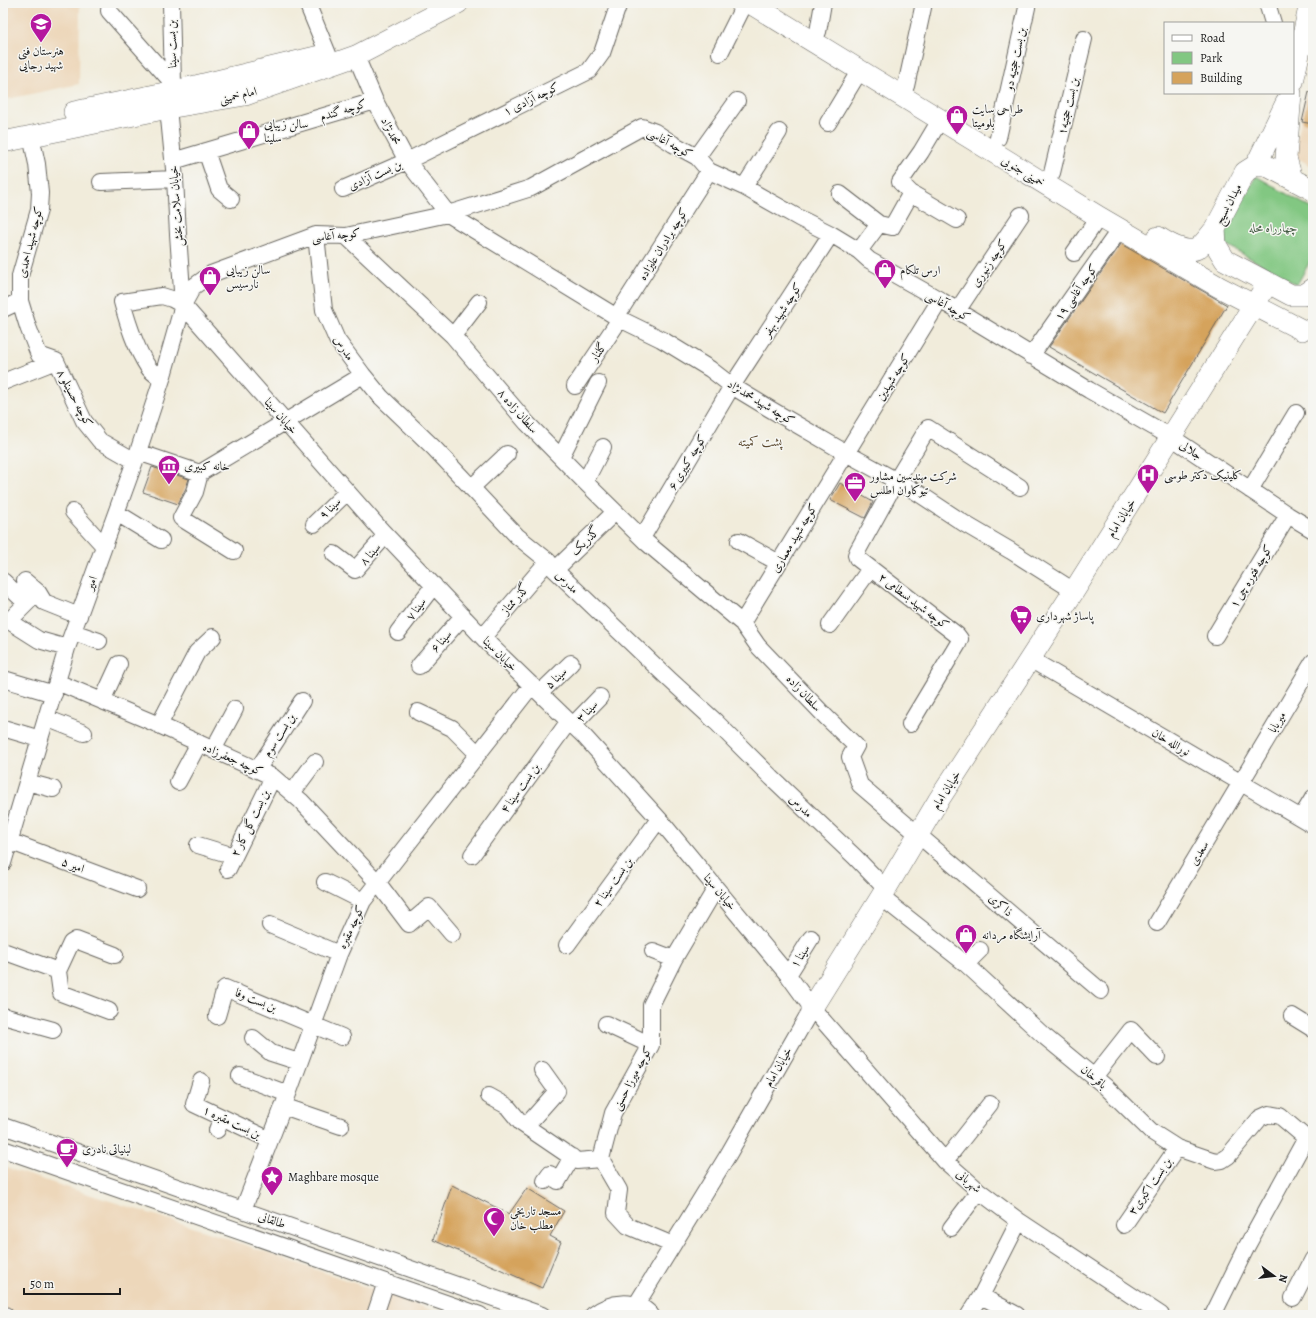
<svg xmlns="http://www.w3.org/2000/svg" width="1316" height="1318" font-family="Alegreya,Amiri,serif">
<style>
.built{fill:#edd7ba}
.green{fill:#82c782;stroke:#4f724f}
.building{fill:#d5a35c}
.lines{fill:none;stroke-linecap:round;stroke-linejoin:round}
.minor-casing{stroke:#67655f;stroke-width:18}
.major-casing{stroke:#67655f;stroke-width:22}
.minor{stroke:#fff;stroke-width:16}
.major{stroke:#fff;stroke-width:21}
.labels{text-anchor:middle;stroke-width:3;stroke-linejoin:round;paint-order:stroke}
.street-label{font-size:12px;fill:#1c1c1c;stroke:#f6f6f2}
.poi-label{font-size:12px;fill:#1c1c1c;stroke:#f6f6f2;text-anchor:start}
.park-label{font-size:12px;fill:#405840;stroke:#f6f6f2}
.neighbourhood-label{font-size:13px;fill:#5d4b32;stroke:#f6f6f2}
</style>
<rect width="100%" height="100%" fill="#f6f6f2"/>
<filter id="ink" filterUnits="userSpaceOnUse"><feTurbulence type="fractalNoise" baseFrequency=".025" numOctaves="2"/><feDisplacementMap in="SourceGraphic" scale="8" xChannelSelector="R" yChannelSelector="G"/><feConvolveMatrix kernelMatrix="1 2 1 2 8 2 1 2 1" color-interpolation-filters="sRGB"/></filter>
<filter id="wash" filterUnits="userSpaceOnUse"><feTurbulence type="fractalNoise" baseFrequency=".012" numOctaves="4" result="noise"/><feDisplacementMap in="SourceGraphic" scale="16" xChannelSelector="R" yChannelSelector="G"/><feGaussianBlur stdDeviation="0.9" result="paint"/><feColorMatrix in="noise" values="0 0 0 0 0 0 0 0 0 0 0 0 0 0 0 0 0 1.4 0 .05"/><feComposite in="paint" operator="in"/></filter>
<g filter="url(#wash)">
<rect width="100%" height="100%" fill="#f1ecdb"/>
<path class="built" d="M3,3h77l-1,81 -76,16z
M1313,57v110l-19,-11z
M3,1167l202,64 241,84h-443z"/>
<path class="green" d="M1256,176l57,33v47l-16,29 -77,-44z"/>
<g id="blocks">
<path class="building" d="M1309,92l4,1v31l-11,-2z
M1121,244l106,61 -64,108 -114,-66z
M152,467l37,12 -3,9 -8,16 -35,-12z
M840,483l33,19 -8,16 -35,-18z
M452,1185l57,29 18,-26 37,23 -14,25 11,6 -19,46 -47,-21 -62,-27z"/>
</g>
</g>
<g filter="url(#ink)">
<use href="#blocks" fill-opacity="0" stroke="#67655f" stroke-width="1"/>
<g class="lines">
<g class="minor-casing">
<path id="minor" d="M110,3l-1,8 70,79
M171,3l2,81
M307,3l21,51
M1267,3l6,20
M818,32l5,-29
M720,53l25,-50
M356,56l19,45 32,60 41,53 172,105 41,20 49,30 22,17 38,23 76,44 69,38 50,33 46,27 63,40
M906,86l18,-83
M168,108l7,71 3,55 5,71
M828,123l32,-53
M31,136l6,28 3,29 -1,17 -19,66v25l8,26 11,28 17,6
M998,138l30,-135
M206,151l13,38 12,10
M697,157l40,-56
M173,161l202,-60
M1052,173l32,-134
M101,182l74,-3
M744,187l35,-55
M343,189l64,-28 182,-90 13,-18 17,-50
M911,193l46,27
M840,194l39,30
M316,235l8,75 13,30 26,35 18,22 53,51 83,88 31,25 7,9 114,109 47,43 56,56 83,79 31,32
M346,236l107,100 74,87 58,59 62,61 95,80 16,23 68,71 30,29 -6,11 10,28 241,206
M859,251l20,-27 13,3 19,-34 -11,-11 21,-30 19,-32
M1074,253l25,-36
M3,309l17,-8
M957,311l64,-96
M616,317l93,-146
M453,336l26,-34
M1031,356l89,-127
M56,361l28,60 16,20 35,20
M162,379c-4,-3 -11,-7 -14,-12 -13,-20 -20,-43 -26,-65l40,-6 10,3 11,6 198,225 110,116 92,89 76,84 129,156 24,33 133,153 34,30 40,30 142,94
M3,382l53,-21
M575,386l45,-67
M138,452l62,21
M561,457l37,-74
M200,473l163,-98
M200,473l-5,19 -14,26 53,33
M585,482l18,-35
M471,488l36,-34
M1250,490l46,-77
M73,512l31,34
M117,513l44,27
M314,524l33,-32
M642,538l90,-152 99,-152
M739,541l40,22
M334,554l21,16 31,-35
M555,570l60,-58
M3,581l23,22
M25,581l13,11 -29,29 30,19 28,8
M38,592l6,10 35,14
M742,623l198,-323
M830,625l40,-56
M73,632l26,9
M398,632l36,-47
M1215,636l73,-121
M483,637l65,-76
M1030,659l283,166
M419,666l44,-50
M7,680l47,14
M57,682l102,43 114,52 28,24 77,82 31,41 20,-17 23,27
M540,693l31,-30
M102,701l17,-37
M418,712l34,16 26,26
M46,718l38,15
M910,724l48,-80 2,-5 -3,-4 -100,-77 -1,-3 2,-5 38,-69 32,-53 92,59
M159,725l38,-73 16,-15
M573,725l27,-28
M3,728l37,11
M213,750l22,-41
M257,770l45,-69
M27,782l26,7
M178,782l21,-39
M292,793l23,-31
M1301,818l12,-20
M9,841l128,48
M198,845l36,11
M472,855l97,-134
M3,863l64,-215 68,-187 27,-82 21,-74 10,-18 18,-13 105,-39 30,1 102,-22 83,-26 111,-61 13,5 18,12 24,13 12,14 35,16 55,31 32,16 28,17 10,9 71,40 149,90 82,47 117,78 25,15
M228,869l45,-92
M325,882l38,19
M881,897l85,67 78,72 62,51 46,45 25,16 38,13 7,-1 6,-4 32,-38 9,-4 11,2 33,28
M1157,923l156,-261
M270,925l69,29
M567,945l92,-126
M3,951l55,20 3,22 48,18
M653,951l21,8
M966,964l14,-14
M58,971l13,-28 5,-3 39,15
M788,975l23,-37
M3,1016l50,14
M217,1016l8,-28 117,49
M1292,1016l21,13
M606,1024l45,21
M253,1038l18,15 28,9
M240,1076l48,18
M1094,1077l37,-47 26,27
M201,1081l-7,23 76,36
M489,1096l18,10 14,17 56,38 24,-2
M283,1106l58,20
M3,1126l539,189
M526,1126l31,-35 -15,-21
M217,1130l5,-13
M3,1149l477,166
M945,1161l45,-57
M545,1181l5,-7 8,7 14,-24
M243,1210l45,-116 51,-140 24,-53 169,-216
M1124,1225l53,-77
M951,1228l28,-37
M673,1245l-45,-19 -12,-13 3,-23 -18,-31 12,-46 38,-68v-40l23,-46 42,-71
M981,1296l36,19
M1293,1298l20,-39
M636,1305l92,-150 84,-147
M3,1314l2,1
M375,1315l11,-33
M593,1315c17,-14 43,-17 58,0
M969,1315l12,-19 38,-75
M1213,1315l34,-69 59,-108"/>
</g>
<g class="major-casing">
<path id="major" d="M750,3l349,214 120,70 83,43
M1293,82l17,-79
M1291,93l-5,65 6,21
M74,112l105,-22 145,-35
M3,142l165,-34 77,-13 111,-39 102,-53
M1256,165l30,-62
M1313,190l-48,-25h-9l-11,7 -30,57 1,16 9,15 66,35h13l9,-6
M1158,237c9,6 29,18 40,11 5,-3 13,-14 17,-19
M812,1008l69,-111 57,-96 136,-210 194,-308"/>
</g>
<use href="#minor" class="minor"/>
<use href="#major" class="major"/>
</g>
</g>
<defs>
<g id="school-pin" transform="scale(1.15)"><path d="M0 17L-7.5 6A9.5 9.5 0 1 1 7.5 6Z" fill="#b5179e" stroke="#f6f6f2"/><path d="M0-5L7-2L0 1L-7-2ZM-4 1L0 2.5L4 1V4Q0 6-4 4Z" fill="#fff"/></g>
<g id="shop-pin" transform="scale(1.15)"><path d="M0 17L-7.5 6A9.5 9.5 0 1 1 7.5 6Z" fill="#b5179e" stroke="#f6f6f2"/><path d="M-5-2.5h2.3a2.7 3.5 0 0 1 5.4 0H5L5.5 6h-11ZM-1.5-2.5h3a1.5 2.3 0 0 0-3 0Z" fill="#fff"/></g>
<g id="museum-pin" transform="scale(1.15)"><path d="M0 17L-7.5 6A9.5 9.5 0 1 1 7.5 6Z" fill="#b5179e" stroke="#f6f6f2"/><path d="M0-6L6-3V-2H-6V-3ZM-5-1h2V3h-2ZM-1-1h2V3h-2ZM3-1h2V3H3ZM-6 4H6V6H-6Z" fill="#fff"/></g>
<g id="hospital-pin" transform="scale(1.15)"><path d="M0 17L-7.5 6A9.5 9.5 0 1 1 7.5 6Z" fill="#b5179e" stroke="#f6f6f2"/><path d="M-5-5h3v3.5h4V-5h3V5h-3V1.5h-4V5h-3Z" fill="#fff"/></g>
<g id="office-pin" transform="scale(1.15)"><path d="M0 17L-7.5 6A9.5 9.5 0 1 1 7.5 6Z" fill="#b5179e" stroke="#f6f6f2"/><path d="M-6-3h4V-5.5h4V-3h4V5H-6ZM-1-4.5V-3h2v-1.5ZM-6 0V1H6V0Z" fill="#fff"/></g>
<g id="supermarket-pin" transform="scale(1.15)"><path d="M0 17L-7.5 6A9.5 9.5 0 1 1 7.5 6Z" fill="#b5179e" stroke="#f6f6f2"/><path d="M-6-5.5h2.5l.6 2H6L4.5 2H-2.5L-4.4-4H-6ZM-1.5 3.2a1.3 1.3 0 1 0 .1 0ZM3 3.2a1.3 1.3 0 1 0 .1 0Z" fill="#fff"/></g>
<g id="cafe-pin" transform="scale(1.15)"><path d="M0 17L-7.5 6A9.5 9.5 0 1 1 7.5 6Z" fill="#b5179e" stroke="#f6f6f2"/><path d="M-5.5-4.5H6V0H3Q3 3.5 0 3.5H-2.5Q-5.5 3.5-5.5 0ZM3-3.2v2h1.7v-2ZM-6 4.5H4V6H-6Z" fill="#fff"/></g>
<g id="sight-pin" transform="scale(1.15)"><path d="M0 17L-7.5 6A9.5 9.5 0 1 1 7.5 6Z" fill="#b5179e" stroke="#f6f6f2"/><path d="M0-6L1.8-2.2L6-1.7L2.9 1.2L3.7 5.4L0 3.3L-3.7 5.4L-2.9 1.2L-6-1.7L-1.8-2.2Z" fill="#fff"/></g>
<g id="mosque-pin" transform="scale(1.15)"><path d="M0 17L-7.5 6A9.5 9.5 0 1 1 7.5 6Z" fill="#b5179e" stroke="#f6f6f2"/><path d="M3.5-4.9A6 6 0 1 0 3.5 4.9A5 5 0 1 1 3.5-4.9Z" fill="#fff"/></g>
</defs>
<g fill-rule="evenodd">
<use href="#school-pin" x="41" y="24"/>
<use href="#shop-pin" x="957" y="116"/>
<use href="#shop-pin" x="249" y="131"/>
<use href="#shop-pin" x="885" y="270"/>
<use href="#shop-pin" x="210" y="277"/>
<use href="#museum-pin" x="169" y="466"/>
<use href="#hospital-pin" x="1148" y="475"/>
<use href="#office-pin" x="855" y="483"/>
<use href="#supermarket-pin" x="1021" y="616"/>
<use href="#shop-pin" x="966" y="935"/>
<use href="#cafe-pin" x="67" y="1149"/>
<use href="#sight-pin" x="272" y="1177"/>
<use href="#mosque-pin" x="494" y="1218"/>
</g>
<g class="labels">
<g class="street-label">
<text transform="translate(172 44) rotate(-91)" y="4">بن بست سینا</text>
<text transform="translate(1015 59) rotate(-78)" y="4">بن بست حجتیه دو</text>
<text transform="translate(238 95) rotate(-13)" y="4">امام خمینی</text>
<text transform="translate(531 99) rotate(-26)" y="4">کوچه آزادی ۱</text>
<text transform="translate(1068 106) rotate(-77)" y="4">بن بست حجتیه۱</text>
<text transform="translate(343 110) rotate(-17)" y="4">کوچه گندم</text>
<text transform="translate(391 131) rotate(62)" y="4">محمدنژاد</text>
<text transform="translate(670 143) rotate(29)" y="4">کوچه آغاسی</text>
<text transform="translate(1023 171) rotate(31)" y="4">خمینی جنوبی</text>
<text transform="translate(375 175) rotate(-24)" y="4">بن بست آزادی</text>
<text transform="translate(1228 204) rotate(-62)" y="4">میدان بسیج</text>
<text transform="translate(176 206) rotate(-94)" y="4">خیابان سلامت بخش</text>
<text transform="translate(336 235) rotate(-6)" y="4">کوچه آغاسی</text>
<text transform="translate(30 242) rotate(-76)" y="4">کوچه شهید احمدی</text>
<text transform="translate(663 244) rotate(-58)" y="4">کوچه برادران علیزاده</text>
<text transform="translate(989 263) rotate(-56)" y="4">کوچه زنبوری</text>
<text transform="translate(1076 292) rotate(-55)" y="4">کوچه آغاسی ۱۹</text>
<text transform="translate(948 306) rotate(30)" y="4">کوچه آغاسی</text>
<text transform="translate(782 310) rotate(-57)" y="4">کوچه شهید بهفر</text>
<text transform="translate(344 348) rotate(57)" y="4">مدرس</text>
<text transform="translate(598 352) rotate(-56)" y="4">گلنار</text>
<text transform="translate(893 377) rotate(-58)" y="4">کوچه شهیدین</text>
<text transform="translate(75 398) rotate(62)" y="4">کوچه حسینلو ۸</text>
<text transform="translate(761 402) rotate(31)" y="4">کوچه شهید محمدنژاد</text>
<text transform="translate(518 411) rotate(49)" y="4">سلطان زاده ۸</text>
<text transform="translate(281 416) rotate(49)" y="4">خیابان سینا</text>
<text transform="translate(1191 450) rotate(34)" y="4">جلالی</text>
<text transform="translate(687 462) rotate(-59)" y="4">کوچه کبیری ۶</text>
<text transform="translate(330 508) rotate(-44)" y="4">سینا ۹</text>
<text transform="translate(1121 518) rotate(-58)" y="4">خیابان امام</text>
<text transform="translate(794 538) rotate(-59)" y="4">کوچه شهید معماری</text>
<text transform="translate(585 541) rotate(-44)" y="4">گذریک</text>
<text transform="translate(370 554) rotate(-48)" y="4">سینا ۸</text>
<text transform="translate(1251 576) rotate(-59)" y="4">کوچه فتوره چی ۱</text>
<text transform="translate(567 582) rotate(45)" y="4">مدرس</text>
<text transform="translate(91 583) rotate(-70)" y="4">امیر</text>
<text transform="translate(515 599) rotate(-49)" y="4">گذر ممتاز</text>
<text transform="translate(914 601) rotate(37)" y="4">کوچه شهید بسطامی ۲</text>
<text transform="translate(416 609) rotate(-53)" y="4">سینا ۷</text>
<text transform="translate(441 641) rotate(-48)" y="4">سینا ۶</text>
<text transform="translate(500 654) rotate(45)" y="4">خیابان سینا</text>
<text transform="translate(556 678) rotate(-44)" y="4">سینا ۵</text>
<text transform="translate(804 693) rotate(47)" y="4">سلطان زاده</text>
<text transform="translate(587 711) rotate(-46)" y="4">سینا ۳</text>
<text transform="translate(1277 722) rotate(-59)" y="4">میربابا</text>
<text transform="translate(279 735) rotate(-57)" y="4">بن بست سوم</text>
<text transform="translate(1171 742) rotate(31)" y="4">نورالله خان</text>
<text transform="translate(233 759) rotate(24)" y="4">کوچه جعفرزاده</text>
<text transform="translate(520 788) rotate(-54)" y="4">بن بست سینا ۴</text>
<text transform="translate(946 790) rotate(-58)" y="4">خیابان امام</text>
<text transform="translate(801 806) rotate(44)" y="4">مدرس</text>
<text transform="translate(250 823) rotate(-64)" y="4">بن بست گل کار ۲</text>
<text transform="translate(1199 853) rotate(-59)" y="4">سعدی</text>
<text transform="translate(73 865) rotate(21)" y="4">امیر ۵</text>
<text transform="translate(613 882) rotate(-54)" y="4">بن بست سینا ۲</text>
<text transform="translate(720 892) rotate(50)" y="4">خیابان سینا</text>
<text transform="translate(1001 905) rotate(41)" y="4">ذاکری</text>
<text transform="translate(351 927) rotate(-65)" y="4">کوچه مقبره</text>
<text transform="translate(800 956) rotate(-57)" y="4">سینا ۱</text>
<text transform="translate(256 1000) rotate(22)" y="4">بن بست وفا</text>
<text transform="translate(778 1067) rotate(-60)" y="4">خیابان امام</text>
<text transform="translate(1094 1077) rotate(40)" y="4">باقرخان</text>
<text transform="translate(632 1078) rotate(-62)" y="4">کوچه میرزا حسنی</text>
<text transform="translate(232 1122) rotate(25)" y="4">بن بست مقبره ۱</text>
<text transform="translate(969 1181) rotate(40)" y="4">شهربانی</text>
<text transform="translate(1150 1186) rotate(-55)" y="4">بن بست اکبری۳</text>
<text transform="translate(272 1220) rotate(19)" y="4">طالقانی</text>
</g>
<g class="poi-label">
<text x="41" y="55" text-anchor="middle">هنرستان فنی<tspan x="41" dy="14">شهید رجایی</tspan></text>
<text x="972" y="113">طراحی سایت<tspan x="972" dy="14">بلومیتا</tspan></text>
<text x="264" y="128">سالن زیبایی<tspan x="264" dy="14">سلینا</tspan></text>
<text x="226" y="274">سالن زیبایی<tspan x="226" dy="14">نارسیس</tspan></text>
<text x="900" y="274">ارس تلکام</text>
<text x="184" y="470">خانه کبیری</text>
<text x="1164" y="479">کلینیک دکتر طوسی</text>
<text x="870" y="480">شرکت مهندسین مشاور<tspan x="870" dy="14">تیوکاوان اطلس</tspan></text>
<text x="1036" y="620">پاساژ شهرداری</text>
<text x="982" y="939">آرایشگاه مردانه</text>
<text x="82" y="1153">لبنیاتی نادری</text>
<text x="288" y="1181">Maghbare mosque</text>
<text x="510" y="1215">مسجد تاریخی<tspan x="510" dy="14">مطلب خان</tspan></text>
</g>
<g class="park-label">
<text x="1273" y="232">چهارراه محله</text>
</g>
<g class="neighbourhood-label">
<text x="760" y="446">پشت کمیته</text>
</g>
</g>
<rect width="1316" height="1318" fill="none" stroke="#f6f6f2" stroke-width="16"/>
<rect x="1164" y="22" width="130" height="72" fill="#f6f6f2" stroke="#9f9f9c"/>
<rect x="1172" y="35" width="20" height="6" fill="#ffffff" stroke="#9f9f9c"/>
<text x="1200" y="42" font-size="12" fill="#1c1c1c">Road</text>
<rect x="1172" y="52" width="20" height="12" fill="#82c782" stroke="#9f9f9c"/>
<text x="1200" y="62" font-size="12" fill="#1c1c1c">Park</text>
<rect x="1172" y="72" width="20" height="12" fill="#d5a35c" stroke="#9f9f9c"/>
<text x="1200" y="82" font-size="12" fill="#1c1c1c">Building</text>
<g transform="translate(1274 1276) rotate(105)" stroke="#f6f6f2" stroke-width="3" paint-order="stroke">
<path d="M0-3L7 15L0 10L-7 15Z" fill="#1c1c1c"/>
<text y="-6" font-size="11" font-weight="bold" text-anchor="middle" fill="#1c1c1c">N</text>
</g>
<path d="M24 1288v6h96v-6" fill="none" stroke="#1c1c1c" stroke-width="2"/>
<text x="30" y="1288" font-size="12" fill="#1c1c1c" stroke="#f6f6f2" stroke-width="3" paint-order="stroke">50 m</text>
</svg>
